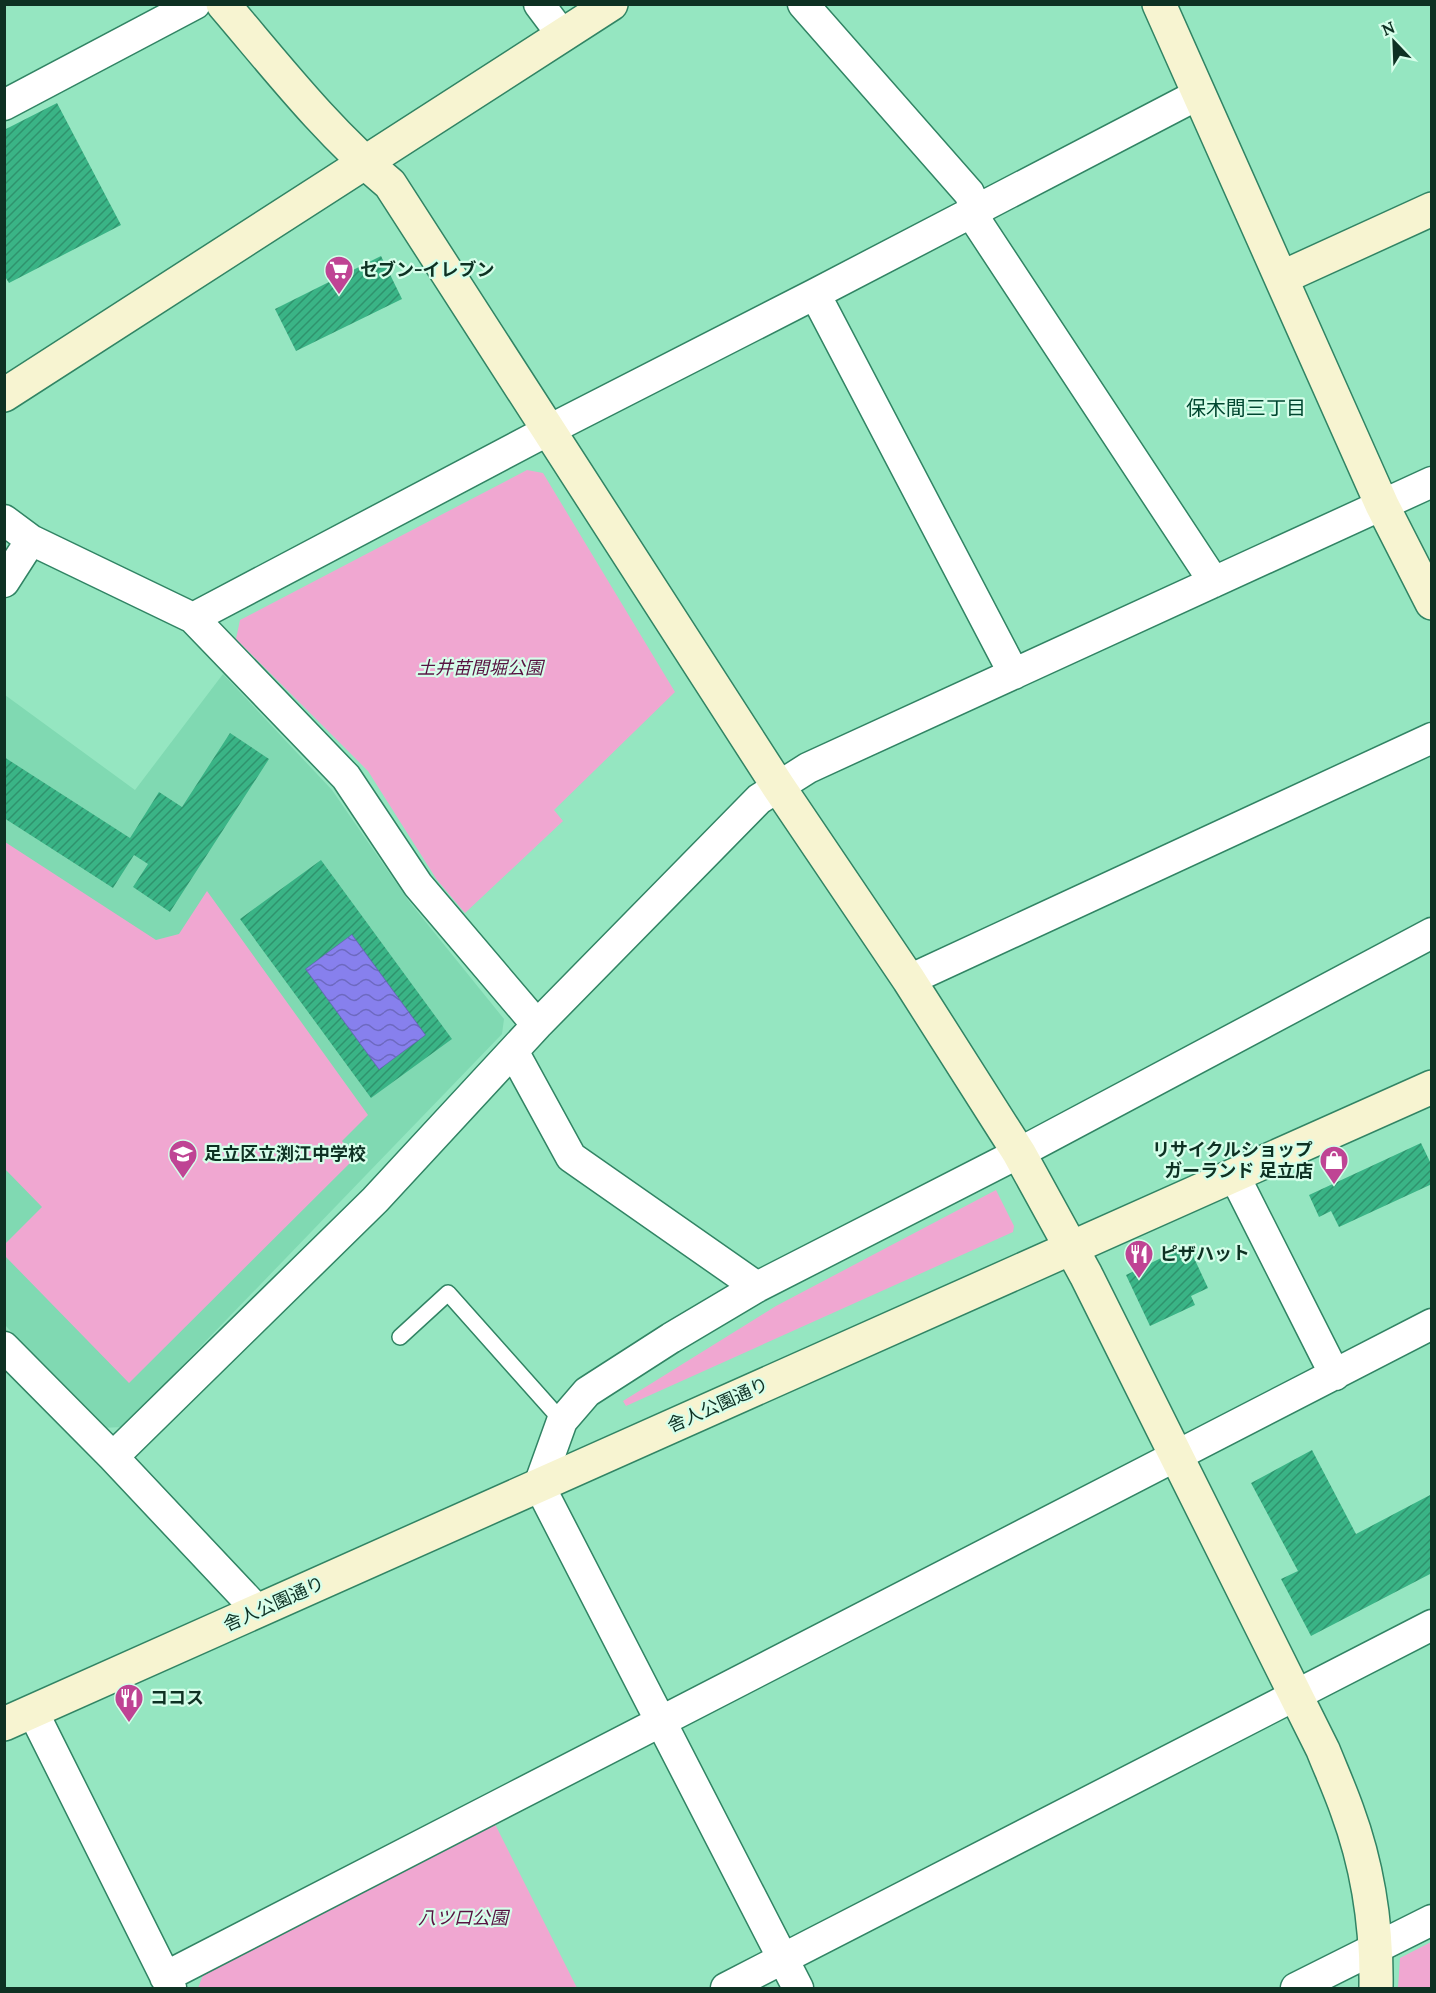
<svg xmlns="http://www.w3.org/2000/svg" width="1436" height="1993" font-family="Lora,'Noto Sans JP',serif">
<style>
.built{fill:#80d9b2}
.green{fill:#f0a7d1}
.water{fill:url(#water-waves);stroke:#6368b0;stroke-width:1.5}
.building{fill:url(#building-hatch);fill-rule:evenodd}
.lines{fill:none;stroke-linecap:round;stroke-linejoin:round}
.lane-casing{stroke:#318464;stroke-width:18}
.street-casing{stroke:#318464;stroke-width:33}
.secondary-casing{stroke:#318464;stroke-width:36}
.lane{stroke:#fff;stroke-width:15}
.street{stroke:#fff;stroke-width:30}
.secondary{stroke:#f7f4d1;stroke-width:33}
.labels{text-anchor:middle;stroke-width:4.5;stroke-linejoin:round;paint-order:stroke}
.poi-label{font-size:18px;font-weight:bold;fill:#0e3123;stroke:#d6feea;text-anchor:start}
.park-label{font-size:18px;font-style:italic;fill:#571241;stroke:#d6feea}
.street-label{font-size:18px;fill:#0e3123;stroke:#d6feea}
.neighbourhood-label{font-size:20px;fill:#004730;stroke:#d6feea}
</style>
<defs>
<pattern id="water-waves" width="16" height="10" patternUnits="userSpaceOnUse" patternTransform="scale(1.5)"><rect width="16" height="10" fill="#8780ed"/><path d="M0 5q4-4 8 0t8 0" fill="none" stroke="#6d69c0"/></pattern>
<pattern id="building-hatch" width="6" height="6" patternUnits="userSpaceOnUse" patternTransform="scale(1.5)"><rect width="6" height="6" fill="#3ab486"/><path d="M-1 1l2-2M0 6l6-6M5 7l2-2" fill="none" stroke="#2f936d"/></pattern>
</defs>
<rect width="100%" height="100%" fill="#95e6c1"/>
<path class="built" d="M223,674l109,116 76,110 96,119 -2,15 -379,393 -22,1 -96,-103v-630l130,95z"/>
<path class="green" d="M527,470l16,3 132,219 -121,118 9,11 -98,92 -28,-33 -69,-109 -132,-132 4,-19z
M5,842l151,98 23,-6 28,-43 161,224 -26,26 13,17 -226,225 -124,-127v-12l37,-37 -37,-38z
M996,1190l18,36 -1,6 -387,174 -3,-5 153,-95z
M494,1822l83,166h-379l5,-13z
M1431,1942v46h-33l2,-30z"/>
<path class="water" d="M352,934l74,101 -47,35 -74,-101z"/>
<path class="building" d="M57,103l64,122 -112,58 -5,-8v-145z
M381,256l21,43 -106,52 -21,-42z
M230,733l39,26 -99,153 -37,-25 15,-23 -14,-9 -21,33 -109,-70v-61l126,81 29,-46 23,15z
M321,860l131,179 -81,59 -131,-179zM352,934l74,101 -47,35 -74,-101z
M1421,1143l11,23v18l-93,43 -8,-16 -12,6 -10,-22z
M1188,1245l20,43 -17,8 4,9 -45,21 -24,-51z
M1312,1450l44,84 76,-40v79l-121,63 -30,-57 17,-8 -47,-88z"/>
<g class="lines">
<g class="lane-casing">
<path id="lane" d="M400,1337l48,-44 114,128"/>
</g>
<g class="street-casing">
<path id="street" d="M539,4l24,32
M803,4l166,189 7,16 3,16 235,357
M4,105l191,-101
M815,294l199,380
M4,520l27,20 162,78 153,159 72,108 119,140
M4,582l27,-42
M193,618l356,-188 266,-136 384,-200
M909,980l523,-242
M513,1051l58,106 186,130
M1234,1175l101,200
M4,1347l109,110 145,154
M113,1457l262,-257 162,-175 222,-226 49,-31 624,-286
M33,1712l138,276
M165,1977l1267,-653
M726,1988l706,-363
M798,1988l-259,-503 23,-64 25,-29 84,-54 86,-51 262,-134 413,-220
M1296,1988l136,-68"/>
</g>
<g class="secondary-casing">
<path id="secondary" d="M223,4c53,62 104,128 167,180l388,602 131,194 110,173 67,122 237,475c8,20 17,40 24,60 21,57 30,118 29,178
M1159,4l223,501 50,98
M1281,278l151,-69
M4,395l607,-391
M4,1724l1428,-637"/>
</g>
<use href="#lane" class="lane"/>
<use href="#street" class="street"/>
<use href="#secondary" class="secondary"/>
</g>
<defs>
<g id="supermarket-pin" transform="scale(1.5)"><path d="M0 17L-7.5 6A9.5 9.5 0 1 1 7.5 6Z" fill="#bf4494" stroke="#d6feea"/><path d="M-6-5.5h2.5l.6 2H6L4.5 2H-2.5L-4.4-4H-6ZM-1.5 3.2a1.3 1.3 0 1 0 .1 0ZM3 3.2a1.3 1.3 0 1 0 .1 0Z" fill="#fff"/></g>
<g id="school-pin" transform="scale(1.5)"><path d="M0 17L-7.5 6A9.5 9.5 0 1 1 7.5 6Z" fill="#bf4494" stroke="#d6feea"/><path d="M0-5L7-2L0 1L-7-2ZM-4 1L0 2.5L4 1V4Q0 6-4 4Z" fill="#fff"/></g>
<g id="shop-pin" transform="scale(1.5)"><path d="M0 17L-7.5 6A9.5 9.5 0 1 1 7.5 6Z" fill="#bf4494" stroke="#d6feea"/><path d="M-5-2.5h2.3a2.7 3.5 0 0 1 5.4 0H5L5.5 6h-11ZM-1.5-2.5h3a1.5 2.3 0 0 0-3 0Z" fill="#fff"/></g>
<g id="restaurant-pin" transform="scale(1.5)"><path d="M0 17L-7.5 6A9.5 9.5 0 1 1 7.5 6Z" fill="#bf4494" stroke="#d6feea"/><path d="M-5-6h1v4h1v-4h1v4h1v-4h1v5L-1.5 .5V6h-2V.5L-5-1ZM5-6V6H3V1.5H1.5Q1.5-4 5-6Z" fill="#fff"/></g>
</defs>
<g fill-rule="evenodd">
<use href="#supermarket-pin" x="339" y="270"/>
<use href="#school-pin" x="183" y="1154"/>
<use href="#shop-pin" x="1334" y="1160"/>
<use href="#restaurant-pin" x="1139" y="1254"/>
<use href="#restaurant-pin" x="129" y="1698"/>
</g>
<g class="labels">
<g class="poi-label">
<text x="360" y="276">セブン-イレブン</text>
<text x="1313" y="1156" text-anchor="end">リサイクルショップ<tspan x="1313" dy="21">ガーランド 足立店</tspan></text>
<text x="204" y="1160">足立区立渕江中学校</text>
<text x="1160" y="1260">ピザハット</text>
<text x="150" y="1704">ココス</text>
</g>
<g class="park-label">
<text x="480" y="674">土井苗間堀公園</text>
<text x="463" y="1924">八ツ口公園</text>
</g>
<g class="street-label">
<text transform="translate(718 1405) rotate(-24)" y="6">舎人公園通り</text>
<text transform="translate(274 1604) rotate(-24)" y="6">舎人公園通り</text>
</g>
<g class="neighbourhood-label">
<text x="1246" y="415">保木間三丁目</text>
</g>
</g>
<rect width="1436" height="1993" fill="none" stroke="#0e3123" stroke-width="12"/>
<g transform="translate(1394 42) rotate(337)" stroke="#d6feea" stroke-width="4.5" paint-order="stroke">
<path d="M0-4.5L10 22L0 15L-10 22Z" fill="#0e3123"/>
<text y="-9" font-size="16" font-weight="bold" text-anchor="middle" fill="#0e3123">N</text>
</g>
</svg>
